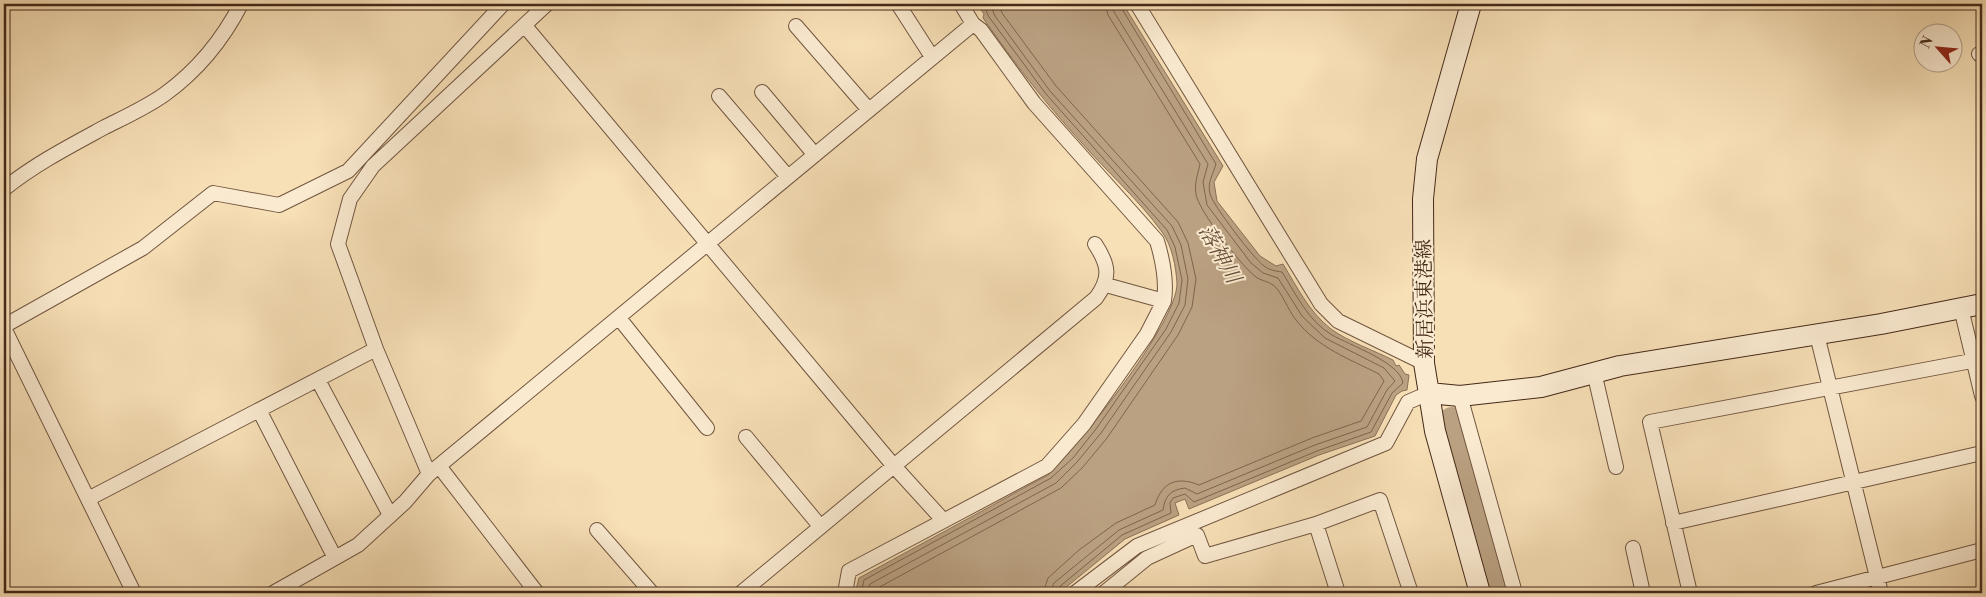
<svg xmlns="http://www.w3.org/2000/svg" width="1986" height="597" font-family="'Libre Bodoni','Noto Serif JP',serif">
<style>
.water{fill:#baa181;stroke:#8b7157}
.lines{fill:none;stroke-linecap:round;stroke-linejoin:round}
.shore{stroke:#7f654d;stroke-width:1}
.river{stroke:#baa181;stroke-width:28}
.street-casing{stroke:#715640;stroke-width:16}
.secondary-casing{stroke:#442919;stroke-width:22}
.street{stroke:#faead0;stroke-width:14}
.secondary{stroke:#faead0;stroke-width:20}
.labels{text-anchor:middle;stroke-width:4;stroke-linejoin:round;paint-order:stroke}
.street-label{font-size:20px;fill:#442919;stroke:#faead0}
.water-label{font-size:21px;font-style:italic;fill:#674d38;stroke:#faead0}
</style>
<rect width="100%" height="100%" fill="#f7dfb6"/>
<filter id="stains"><feTurbulence type="fractalNoise" baseFrequency=".004" numOctaves="4"/><feColorMatrix values="0 0 0 0 .2 0 0 0 0 .09 0 0 0 0 .02 0 0 0 .5 -.17"/></filter>
<radialGradient id="worn" r=".72"><stop offset=".6" stop-color="#630" stop-opacity="0"/><stop offset="1" stop-color="#630" stop-opacity=".3"/></radialGradient>
<path class="water" d="M977,4h146l100,162 -9,16 3,19 43,55 16,10 7,-2c14,23 26,48 48,65 18,13 42,21 62,31l3,6 3,-1 6,9 4,1 -2,15 -5,1 -6,4 -21,41 -56,19 -130,54 -4,-10 -10,4 4,12 -54,24 -66,54h-204l4,-15 189,-103c31,-30 130,-153 129,-192 -1,-16 -5,-38 -15,-51 -23,-32 -55,-60 -81,-90 -36,-39 -68,-81 -98,-124l1,-4z"/>
<g class="lines">
<path class="shore" d="M861,593l3,-13 187,-102 22,-20 23,-29 70,-100 13,-26 3,-23 -7,-33 -8,-17 -121,-136 -57,-77 -6,-13
M867,593l3,-9 186,-101 21,-21 24,-29 70,-101 14,-27 3,-26 -7,-34 -9,-19 -122,-135 -55,-75 -5,-12
M875,593l1,-4 185,-101 22,-21 24,-29 71,-103 14,-28 4,-28 -8,-36 -10,-21 -122,-136 -54,-73 -3,-9
M1043,593l5,-15 31,-28 37,-27 39,-18c7,-23 22,-29 44,-20l113,-47 49,-17 23,-40 -5,-7c-30,-15 -62,-27 -83,-54 -7,-8 -15,-30 -23,-35 -5,-4 -12,-4 -17,-8 -14,-10 -58,-67 -60,-83 -2,-11 2,-20 4,-30l-92,-149 -3,-11
M1050,593l4,-10 65,-53 44,-20c2,-14 7,-20 22,-22l12,6 118,-49 52,-18 20,-37 8,-9 -11,-13 -59,-30 -23,-22 -24,-38 -15,-5 -12,-10 -44,-58 -4,-23 5,-18 -94,-152 -1,-8
M1056,593l2,-5 64,-53 49,-22 -1,-10 3,-5 12,-4 9,8 123,-51 54,-19 21,-39 11,-10c-3,-21 -54,-38 -71,-48 -24,-14 -36,-41 -50,-63 -7,-1 -13,-2 -18,-6 -11,-8 -51,-61 -54,-72 -3,-12 3,-19 6,-30l-97,-160"/>
<path class="river" d="M1452,421l47,172"/>
<g class="street-casing">
<path id="street" d="M898,4l34,53
M1137,4l184,300 17,17 86,42
M973,24l8,6 53,73 123,138c6,20 10,40 7,60
M525,26l368,439 50,55
M796,26l73,84
M1979,54l3,2
M762,92l53,63
M719,96l69,81
M4,189c31,-25 66,-43 101,-62 20,-10 42,-20 60,-33 33,-24 58,-55 76,-90
M1961,308l21,88
M619,318l88,110
M4,326l139,-78 70,-55 66,12 69,-34 155,-167
M4,328l130,265
M1817,335l64,258
M1594,372l22,95
M318,380l72,135
M1460,396l55,197
M259,410l76,148
M746,437l74,89
M439,466l98,127
M429,474l544,-450 -12,-20
M88,499l288,-150
M1673,523l309,-70
M1316,524l22,69
M597,530l55,63
M1633,548l10,45
M273,593l85,-48 47,-43 24,-28 -53,-125 -38,-105 12,-45 23,-33 174,-162
M741,593l355,-295c15,-20 13,-33 -1,-54
M845,593l4,-22 198,-105 37,-42 63,-90 17,-33 -58,-16
M1075,593l62,-47 249,-103 22,-41 21,-9
M1104,593l43,-35 50,-23 8,21 111,-32 64,-24 31,93
M1690,593l-40,-171 332,-63
M1816,593l166,-43"/>
</g>
<g class="secondary-casing">
<path id="secondary" d="M1471,4l-44,155 -4,40 1,164 11,68 45,162
M1429,393l31,3 81,-9 79,-21 261,-42 101,-20"/>
</g>
<use href="#street" class="street"/>
<use href="#secondary" class="secondary"/>
</g>
<g class="labels">
<g class="street-label">
<text transform="translate(1424 299) rotate(-91)" y="7">新居浜東港線</text>
</g>
<g class="water-label">
<text transform="translate(1220 254) rotate(61)" y="7">落神川</text>
</g>
</g>
<rect width="1986" height="597" fill="none" stroke="#f7dfb6" stroke-width="20"/>
<rect x="5" y="5" width="1976" height="587" fill="none" stroke="#442919" stroke-width="2.5"/>
<rect x="10" y="10" width="1966" height="577" fill="none" stroke="#442919"/>
<g transform="translate(1938 48) rotate(297)"><circle r="24" fill="#faead0" stroke="#b19d87"/>
<path d="M0-4L9 19L0 12L-9 19Z" fill="#8f2418"/>
<text y="-8" font-size="14" font-weight="bold" text-anchor="middle" fill="#442919">N</text>
</g>
<rect width="100%" height="100%" filter="url(#stains)"/>
<rect width="100%" height="100%" fill="url(#worn)"/>
</svg>
